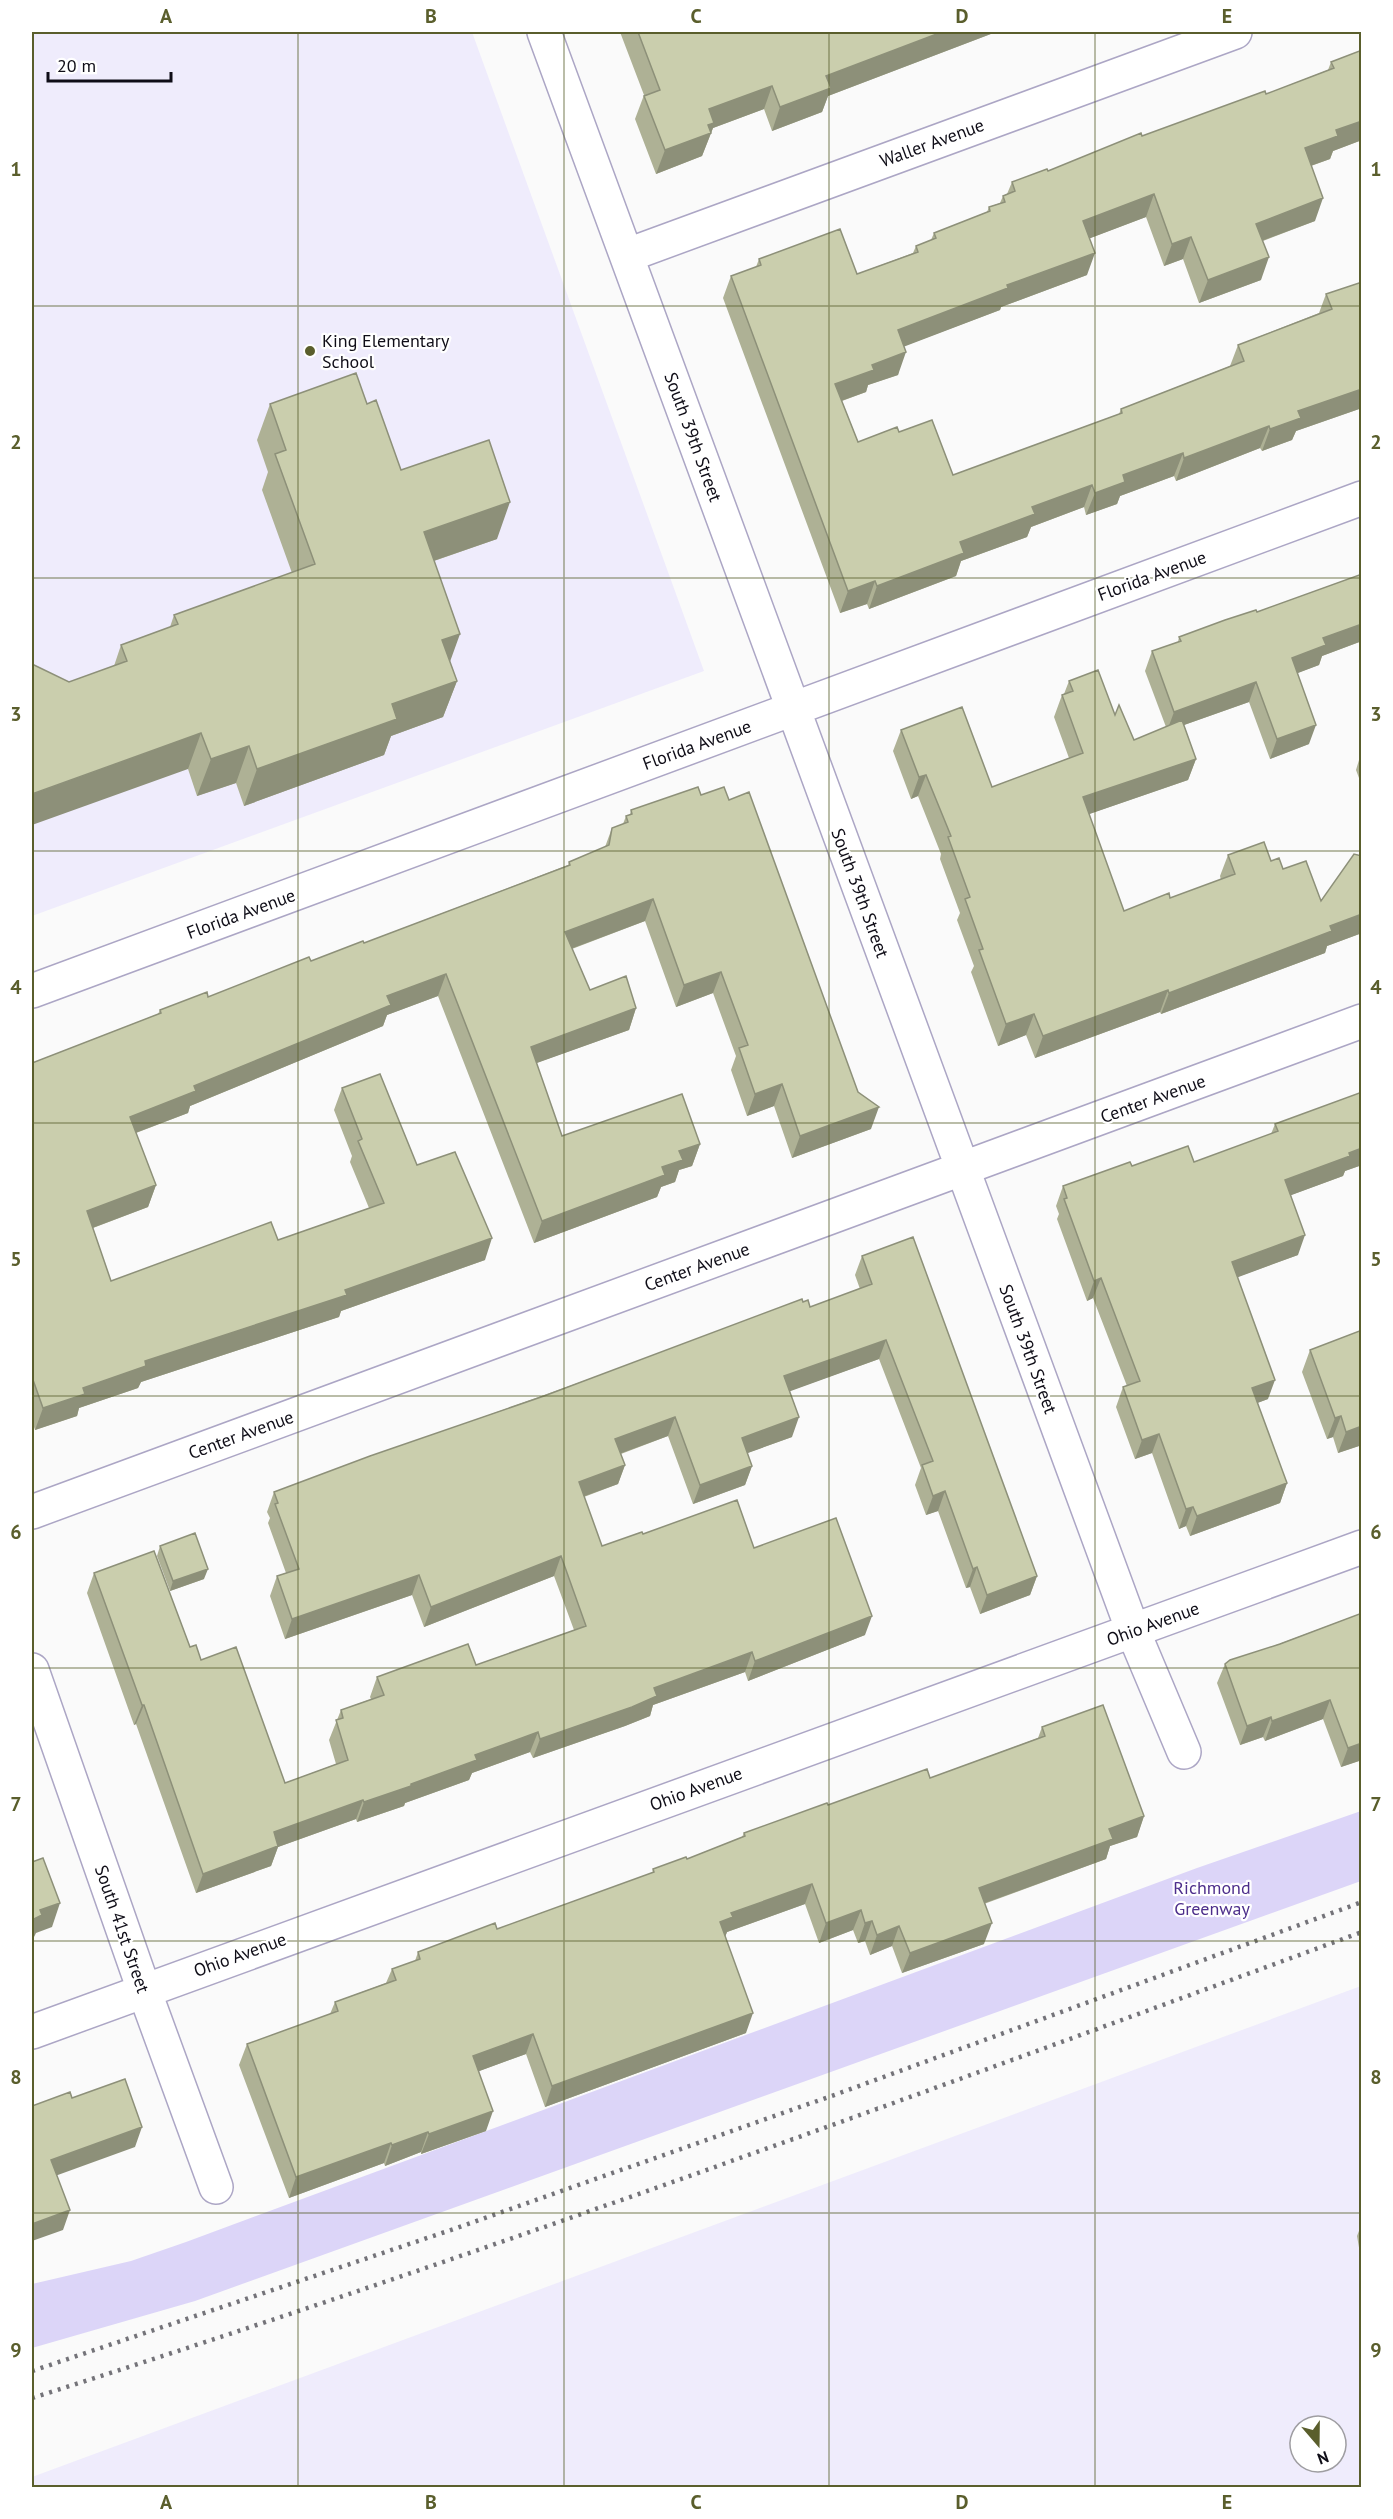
<svg xmlns="http://www.w3.org/2000/svg" width="1393" height="2519" font-family="'PT Sans',sans-serif">
<style>
.built{fill:#efecfc;fill-rule:evenodd}
.green{fill:#dcd5f8}
.lines{fill:none;stroke-linecap:round;stroke-linejoin:round}
.minor-casing{stroke:#aca6c5;stroke-width:36}
.minor{stroke:#fff;stroke-width:33}
.rail{stroke:#747379;stroke-width:4.5;stroke-dasharray:3 6;stroke-linecap:butt}
.wall{fill:#aeb195}
.shaded-wall{fill:#8d9079}
.building{fill:#cacead;stroke:#8d9079;stroke-width:1.5}
.grid{fill:none;stroke:#5a5e2c;stroke-width:1.5;stroke-opacity:0.55}
.poi-dot{fill:#5a5e2c;stroke:#fff;stroke-width:2}
.labels{text-anchor:middle;stroke-width:4.5;stroke-linejoin:round;paint-order:stroke}
.street-label{font-size:18px;fill:#0f0d17;stroke:#fff}
.poi-label{font-size:18px;fill:#0f0d17;stroke:#fff;text-anchor:start}
.park-label{font-size:18px;fill:#4d2e8b;stroke:#fff}
.neatline{fill:none;stroke:#5a5e2c;stroke-width:2}
.grid-label{font-size:20px;text-anchor:middle;font-weight:bold;fill:#5a5e2c}
</style>
<rect width="100%" height="100%" fill="#fafafa"/>
<path class="built" d="M32,32h440l232,639 -672,245z
M1361,1986v501l-1329,1v-11zM1300,2426h36v36h-36z"/>
<path class="green" d="M1361,1811v70l-1166,420 -163,47v-64l99,-23 55,-19 1011,-374z"/>
<g class="lines">
<g class="minor-casing">
<path id="minor" d="M544,32l589,1599 51,121
M628,255l607,-223
M32,991l1330,-493
M32,1512l1330,-491
M32,1670l112,320 72,197
M32,2032l1330,-485"/>
</g>
<use href="#minor" class="minor"/>
<path class="rail" d="M32,2371l413,-139 392,-138 525,-192
M32,2398c448,-142 888,-304 1330,-466"/>
</g>
<path class="wall" d="M620,32h117l1,1 4,-1h254l-168,64 -6,16 -50,19 -8,-22 -51,19 -11,28 -46,18 -21,-55 9,-24z
M1362,50v90l-29,11 -3,8 -19,7 4,55 -52,20 -2,39 -62,23 -16,-44 -19,7 -18,-49 -56,21 -3,37 -86,32 -1,3 -96,36 -6,29 -30,10 -2,7 -24,9 16,41 41,-10 54,43 166,-61 2,-5 109,-43 8,-21 81,-32 7,-19 36,-12v126l-66,23 -4,9 -30,11 -2,-3 -84,33 -2,-5 -54,20 -3,8 -31,11 -2,-8 -53,20 -4,10 -66,24 -5,15 -87,33 -2,-5 -27,9 -117,-315 8,-22 25,-9 3,-8 98,15 56,-21 3,-7 15,-6 3,-7 53,-21 2,-5 11,-4 3,-7 4,-2 5,-12 36,-11 94,-35 124,-42 62,-24 3,-8z
M270,404h97l34,66 96,69 -63,22 16,101 7,19 -14,36 -52,19 -7,19 -140,51 -8,-23 -39,13 -9,-27 -119,-87 45,-16 7,-21 49,-18 4,-12 118,-42 -30,-83 6,-18 -11,-32z
M1362,574v67l-40,15 -3,9 -22,8 12,71 -39,15 -21,-57 -65,23 12,34 -8,21 -99,34 35,97 46,-13 51,-18 -1,-4 8,-21 43,6 12,8 38,32 41,-45v77l-35,13 -2,7 -164,61 -1,-2 -125,46 -9,-23 -28,11 -27,-74 3,-6 -17,-46 3,-7 -20,-54 1,-5 -23,-58 -7,3 -18,-48 8,-21 91,57 77,-29 -15,-41 8,-22 2,-1 5,-13 46,34 19,25 32,-13 -21,-56 7,-20 26,-9 1,-5 78,-25z
M1359,760l3,6v20l-6,-16z
M701,795l28,5 142,329 -79,29 -18,-52 -27,10 -16,-46 5,-14 -23,-63 -37,14 -31,-86 -73,28 18,41 46,18 -7,22 -93,33 26,73 138,8 -8,22 -13,4 -4,12 -14,5 -4,10 -123,46 -96,-247 -51,19 -4,11 -193,80 -2,7 -52,20 20,52 -8,22 -55,21 18,53 167,-41 91,-32 -19,-46 2,-6 -18,-46 8,-22 75,77 68,95 -144,51 -2,6 -198,65 -3,6 -59,20 -2,8 -42,14 -3,-9v-358l126,-49 2,-4 48,-13 156,-54 204,-78 1,-3 36,-15 7,-19 11,-4 3,-8 4,-1 1,-5z
M1362,1088v77l-17,6 -2,5 -52,19 7,60 -61,22 31,122 -11,4 30,80 -7,20 -90,33 -4,-10 -7,3 -27,-76 -17,6 -19,-52 7,-20 4,-1 -34,-88 -6,3 -30,-82 2,-5 -3,-8 7,-20 69,-20 62,-4 77,-28 4,-10 85,-31z
M862,1256l175,320 -7,19 -50,19 -10,-27 -4,1 -28,-77 -12,4 -11,-30 6,-17 -42,-109 -90,32 3,46 -45,16 5,13 -7,19 -52,19 -25,-68 -47,18 4,11 -7,19 -34,13 18,49 41,-12 111,14 111,87 -117,46 -3,-9 -92,33 -3,11 -25,10 -92,32 -3,-6 -58,21 -3,7 -64,23 -1,3 -47,16 -1,-3 -78,28 -7,19 -75,27 -60,-169 -2,1 -47,-132 7,-20 96,74 11,13 84,123 51,-19 -7,-24 12,-30 30,-11 -1,-2 7,-20 99,-12 98,-35 -20,-54 -130,51 -12,-32 -127,44 -15,-43 7,-20 9,-3 -18,-50 2,-5 -3,-6 7,-20 529,-190 7,5 50,-18 -5,-14z
M1362,1330v115l-24,8 -5,-16 -6,2 -25,-67 8,-22z
M160,1546l44,33 -34,12 -13,-35z
M1362,1613v147l-21,7 -18,-48 -58,22 -2,-4 -23,8 -23,-62 8,-19z
M1042,1727l102,89 -7,21 -27,9 -4,13 -122,45v40l-82,29 -10,-27 -22,9 -5,-14 -7,2 -5,-13 -34,13 -14,-39 -78,28 -2,5 21,96 -201,74 -19,-53 -47,17 7,60 -65,23v-2l-36,14 -1,-3 -95,35 -50,-133 8,-21 83,-30 5,-12 51,-19 6,-14 23,-8 3,-9 79,-23 155,-56 1,-4 34,-10 55,-22 2,-4 84,-28 102,-27 108,-40z
M1362,2223v42l-5,-29z"/>
<path class="shaded-wall" d="M942,32h54l-168,64 -6,16 -50,19 8,-24 46,-31z
M772,86l-8,23 -51,19 -11,28 -46,18 9,-24 44,-41z
M1362,121v19l-29,11 -3,8 -34,12 9,-23 31,-18z
M1154,194l-8,23 -71,27 8,-23z
M1323,198l-8,23 -67,25 8,-22z
M1191,237l-8,22 -19,7 8,-22z
M1095,253l-8,22 -86,32 -1,3 -110,42 8,-22 109,-45z
M1269,257l-8,23 -62,23 9,-23z
M906,352l-8,23 -30,10 -2,7 -39,14 8,-22 37,-19z
M1362,389v19l-66,23 -4,9 -30,11 8,-22 28,-18z
M1269,426l-9,22 -84,33 8,-23z
M1183,453l-9,23 -54,20 -3,8 -31,11 9,-22 28,-18z
M1092,485l-8,22 -53,20 -4,10 -66,24 -5,15 -87,33 8,-23 83,-44 72,-35z
M510,502l-13,37 -87,30 14,-37z
M875,581l-8,23 -27,9 8,-22z
M1362,624v17l-40,15 -3,9 -34,13 7,-20 31,-20z
M460,634l-13,36 -5,-30z
M457,681l-14,36 -52,19 -7,19 -140,51 13,-37 135,-65z
M1256,682l-7,20 -82,29 7,-19z
M1316,725l-7,19 -39,15 7,-20z
M201,733l-13,36 -156,56v-31z
M249,746l-13,37 -39,13 14,-37z
M1196,759l-8,21 -113,39 8,-22z
M926,775l-8,21 -7,3 8,-22z
M653,899l-8,22 -88,33 8,-22z
M1362,914v19l-35,13 -2,7 -164,61 8,-21 161,-67z
M721,972l-8,21 -37,14 8,-22z
M446,974l-8,22 -51,19 -4,11 -193,80 -2,7 -66,25 8,-21 64,-31 193,-90z
M1168,990l-8,22 -125,46 8,-22z
M636,1008l-7,22 -106,38 8,-21z
M1034,1014l-8,21 -28,11 8,-22z
M782,1084l-8,22 -27,10 8,-22z
M879,1107l-8,22 -79,29 8,-22z
M700,1144l-8,22 -13,4 -4,12 -14,5 -4,10 -123,46 8,-22 120,-54 17,-16z
M1362,1148v17l-17,6 -2,5 -65,24 7,-20z
M156,1185l-8,22 -69,26 8,-22z
M1305,1235l-7,20 -73,27 7,-20z
M492,1238l-7,22 -144,51 -2,6 -198,65 -3,6 -59,20 -2,8 -42,14 8,-22 40,-20 62,-27z
M1101,1278l-8,20 -6,3 7,-20z
M886,1340l-7,19 -102,37 7,-20z
M1275,1380l-7,19 -24,9 8,-20z
M1341,1416l-8,21 -6,2 8,-21z
M675,1417l-7,19 -60,22 7,-19z
M799,1417l-7,20 -58,21 8,-20z
M1362,1426v19l-24,8 8,-21z
M1159,1434l-7,19 -17,6 7,-19z
M625,1465l-7,19 -47,17 8,-19z
M752,1466l-7,19 -52,19 7,-19z
M1287,1483l-7,20 -90,33 7,-20z
M945,1491l-7,20 -12,4 7,-19z
M1193,1507l-7,19 -7,3 7,-20z
M561,1556l-7,20 -130,51 7,-20z
M977,1567l-7,20 -4,1 7,-19z
M208,1569l-4,10 -34,12 3,-10z
M419,1575l-7,20 -127,44 7,-20z
M1037,1576l-7,19 -50,19 7,-19z
M872,1616l-7,19 -117,46 7,-20z
M752,1652l-7,20 -92,33 -3,11 -25,10 -92,32 7,-19 114,-51z
M1330,1700l-7,19 -58,22 7,-20z
M142,1705h2l-8,19 -2,1z
M1271,1717l-8,20 -23,8 7,-19z
M538,1732l-8,20 -58,21 -3,7 -64,23 -1,3 -47,16 7,-20 47,-18 64,-29z
M1362,1743v17l-21,7 7,-19z
M363,1800l-7,19 -78,28 -7,19 -75,27 7,-19 71,-42z
M1144,1816l-7,21 -27,9 -4,13 -135,49 8,-20 130,-59z
M812,1884l-7,20 -78,28 -2,5 -5,-15 11,-9z
M60,1903l-8,24 -16,6 -3,6 -1,1v-20l8,-10z
M861,1910l-8,20 -34,13 7,-20z
M872,1921l-7,20 -7,2 7,-20z
M992,1923l-8,21 -82,29 8,-20z
M899,1926l-7,20 -22,9 7,-20z
M753,2013l-7,20 -201,74 7,-21z
M533,2034l-7,20 -60,22 7,-20z
M493,2111l-7,20 -65,23 8,-20z
M142,2127l-7,20 -91,33 7,-20z
M428,2132l-7,20 -36,14 7,-21z
M391,2143l-7,20 -95,35 7,-21z
M70,2210l-7,20 -31,11v-17z"/>
<path class="building" d="M638,32h99l1,1 4,-1h200l-116,44 5,12 -51,19 -8,-21 -63,23 5,14 -6,2 3,8 -46,17 -21,-54 16,-6z
M1362,50v71l-26,9 2,6 -33,12 18,50 -67,26 13,33 -61,23 -17,-43 -19,7 -18,-50 -71,27 12,32 -88,32 1,3 -110,42 8,22 -34,13 2,5 -39,14 23,58 39,-15 2,5 33,-12 21,55 169,-62 -1,-4 123,-48 -6,-16 94,-36 -6,-15 36,-12v107l-64,22 3,7 -31,11 -1,-3 -85,32 -1,-5 -60,22 2,7 -30,11 -3,-8 -60,22 3,7 -75,28 4,11 -87,33 -2,-5 -27,10 -117,-315 30,-11 -2,-6 81,-30 17,45 61,-22 -2,-6 20,-8 -2,-5 56,-22 -1,-4 16,-5 -2,-6 12,-5 -3,-9 35,-13 1,2 93,-38 1,3 123,-45 1,3 68,-26 -3,-6z
M356,373l11,31 9,-4 25,70 88,-30 21,62 -86,30 36,102 -18,6 15,41 -65,23 5,15 -140,50 -8,-23 -38,13 -10,-26 -169,61v-130l37,18 58,-21 -6,-16 57,-21 -4,-9 141,-51 -40,-110 11,-4 -16,-46z
M1362,574v50l-39,14 3,7 -34,13 24,67 -39,14 -21,-57 -82,30 -22,-61 29,-10 -2,-4 46,-17 31,-10 1,2z
M1098,670l17,45 4,-10 15,35 48,-20 14,39 -113,38 41,114 45,-18 1,5 65,-24 -7,-19 36,-13 7,19 8,-3 4,11 23,-8 15,40 33,-47 8,2v58l-32,12 2,5 -163,62 -1,-3 -125,46 -9,-22 -28,10 -27,-74 4,-1 -18,-50 5,-2 -22,-60 3,-1 -25,-61 -7,2 -18,-47 61,-23 30,80 91,-34 -21,-58 11,-4 -4,-10z
M698,787l3,8 23,-8 5,13 20,-8 109,300 21,15 -79,29 -18,-52 -27,10 -16,-46 9,-3 -27,-73 -37,13 -31,-86 -88,33 25,58 36,-14 10,32 -105,39 31,89 120,-42 18,50 -21,7 4,9 -21,7 3,8 -123,46 -96,-247 -59,22 4,9 -197,81 2,5 -66,26 26,68 -69,26 24,70 160,-59 7,18 106,-37 -26,-62 4,-2 -20,-51 38,-14 37,91 38,-13 37,86 -147,52 2,5 -202,66 1,5 -63,22 2,6 -42,14 -11,-31v-314l129,-50 -1,-3 47,-18 1,5 101,-40 2,4 52,-20 1,2 206,-78 -1,-3 40,-17 3,-17 16,-6 -2,-6 6,-2 -1,-4z
M1362,1092v56l-13,5 1,3 -65,24 20,55 -73,27 43,118 -23,8 35,95 -90,33 -4,-9 -7,2 -27,-75 -17,6 -19,-53 17,-6 -39,-103 -7,3 -30,-82 3,-1 -4,-12 67,-24 2,4 56,-20 6,16 84,-31 -3,-7z
M913,1237l124,339 -50,19 -10,-28 -4,2 -28,-78 -12,5 -11,-31 11,-4 -47,-121 -102,36 15,41 -57,21 10,28 -52,19 -25,-68 -60,22 10,26 -46,17 23,64 40,-14 1,2 94,-34 17,48 82,-30 36,98 -117,45 -3,-9 -98,36 3,8 -25,11 -92,32 -2,-7 -63,23 2,5 -66,24v2l-47,16 -1,-2 -89,32 4,14 -75,28 -59,-169h-2l-48,-132 60,-22 36,96 6,-2 5,15 35,-13 49,136 63,-23 -12,-40 7,-2 -2,-8 43,-15 -7,-18 91,-33 8,21 110,-39 -25,-70 -130,51 -12,-32 -127,44 -15,-43 22,-7 -24,-65 3,-1 -4,-11 96,-36 174,-60 258,-97 1,3 5,-2 2,7 62,-23 -10,-28z
M1362,1330v96l-16,6 -5,-16 -6,2 -25,-68z
M195,1533l13,36 -35,12 -13,-35z
M1362,1613v130l-14,5 -18,-48 -58,21 -1,-4 -24,9 -22,-62 5,-4 50,-16z
M1103,1705l41,111 -35,13 4,10 -134,49 13,35 -82,30 -11,-27 -22,9 -5,-14 -7,2 -4,-13 -35,13 -14,-39 -81,29 2,4 -13,5 33,91 -201,73 -19,-52 -60,22 20,55 -64,23 -1,-2 -36,13 -1,-2 -95,34 -49,-133 91,-33 -3,-9 61,-22 -4,-11 28,-10 -2,-7 77,-29 2,6 157,-57 -1,-3 33,-12 1,2 58,-23 -1,-3 83,-30 1,2 99,-36 3,9 115,-42 -3,-9z
M43,1858l17,45 -20,7 2,5 -10,5v-58z
M125,2079l17,48 -91,33 19,50 -38,14v-118l38,-14 2,6z"/>
<path class="grid" d="M298,32v2456M564,32v2456M829,32v2456M1095,32v2456M32,306h1330M32,578h1330M32,851h1330M32,1123h1330M32,1396h1330M32,1668h1330M32,1941h1330M32,2213h1330"/>
<circle class="poi-dot" cx="310" cy="351" r="6"/>
<g class="labels">
<g class="street-label">
<text transform="translate(932 143) rotate(-20)" y="6">Waller Avenue</text>
<text transform="translate(693 437) rotate(70)" y="6">South 39th Street</text>
<text transform="translate(1152 576) rotate(-20)" y="6">Florida Avenue</text>
<text transform="translate(697 745) rotate(-20)" y="6">Florida Avenue</text>
<text transform="translate(860 893) rotate(70)" y="6">South 39th Street</text>
<text transform="translate(241 914) rotate(-20)" y="6">Florida Avenue</text>
<text transform="translate(1153 1099) rotate(-20)" y="6">Center Avenue</text>
<text transform="translate(697 1267) rotate(-20)" y="6">Center Avenue</text>
<text transform="translate(1028 1349) rotate(70)" y="6">South 39th Street</text>
<text transform="translate(241 1435) rotate(-20)" y="6">Center Avenue</text>
<text transform="translate(1153 1624) rotate(-20)" y="6">Ohio Avenue</text>
<text transform="translate(696 1789) rotate(-20)" y="6">Ohio Avenue</text>
<text transform="translate(122 1929) rotate(71)" y="6">South 41st Street</text>
<text transform="translate(240 1955) rotate(-20)" y="6">Ohio Avenue</text>
</g>
<g class="poi-label">
<text x="322" y="347">King Elementary<tspan x="322" dy="21">School</tspan></text>
</g>
<g class="park-label">
<text x="1212" y="1894">Richmond<tspan x="1212" dy="21">Greenway</tspan></text>
</g>
</g>
<rect width="1393" height="2519" fill="none" stroke="#ffffff" stroke-width="66"/>
<g transform="translate(1318 2444) rotate(160)"><circle r="28" fill="#ffffff" stroke="#9f9ea2" stroke-width="1.5"/>
<path d="M0-4.5L10 22L0 15L-10 22Z" fill="#5a5e2c"/>
<text y="-9" font-size="16" font-weight="bold" text-anchor="middle" fill="#0f0d17">N</text>
</g>
<path d="M48 72v9h123v-9" fill="none" stroke="#0f0d17" stroke-width="3"/>
<text x="57" y="72" font-size="18" fill="#0f0d17" stroke="#ffffff" stroke-width="4.5" paint-order="stroke">20 m</text>
<rect x="33" y="33" width="1327" height="2453" class="neatline"/>
<g class="grid-label">
<text x="166" y="23">A</text>
<text x="431" y="23">B</text>
<text x="696" y="23">C</text>
<text x="962" y="23">D</text>
<text x="1227" y="23">E</text>
<text x="16" y="176">1</text>
<text x="1376" y="176">1</text>
<text x="16" y="449">2</text>
<text x="1376" y="449">2</text>
<text x="16" y="721">3</text>
<text x="1376" y="721">3</text>
<text x="16" y="994">4</text>
<text x="1376" y="994">4</text>
<text x="16" y="1266">5</text>
<text x="1376" y="1266">5</text>
<text x="16" y="1539">6</text>
<text x="1376" y="1539">6</text>
<text x="16" y="1811">7</text>
<text x="1376" y="1811">7</text>
<text x="16" y="2084">8</text>
<text x="1376" y="2084">8</text>
<text x="16" y="2357">9</text>
<text x="1376" y="2357">9</text>
<text x="166" y="2509">A</text>
<text x="431" y="2509">B</text>
<text x="696" y="2509">C</text>
<text x="962" y="2509">D</text>
<text x="1227" y="2509">E</text>
</g>
</svg>
